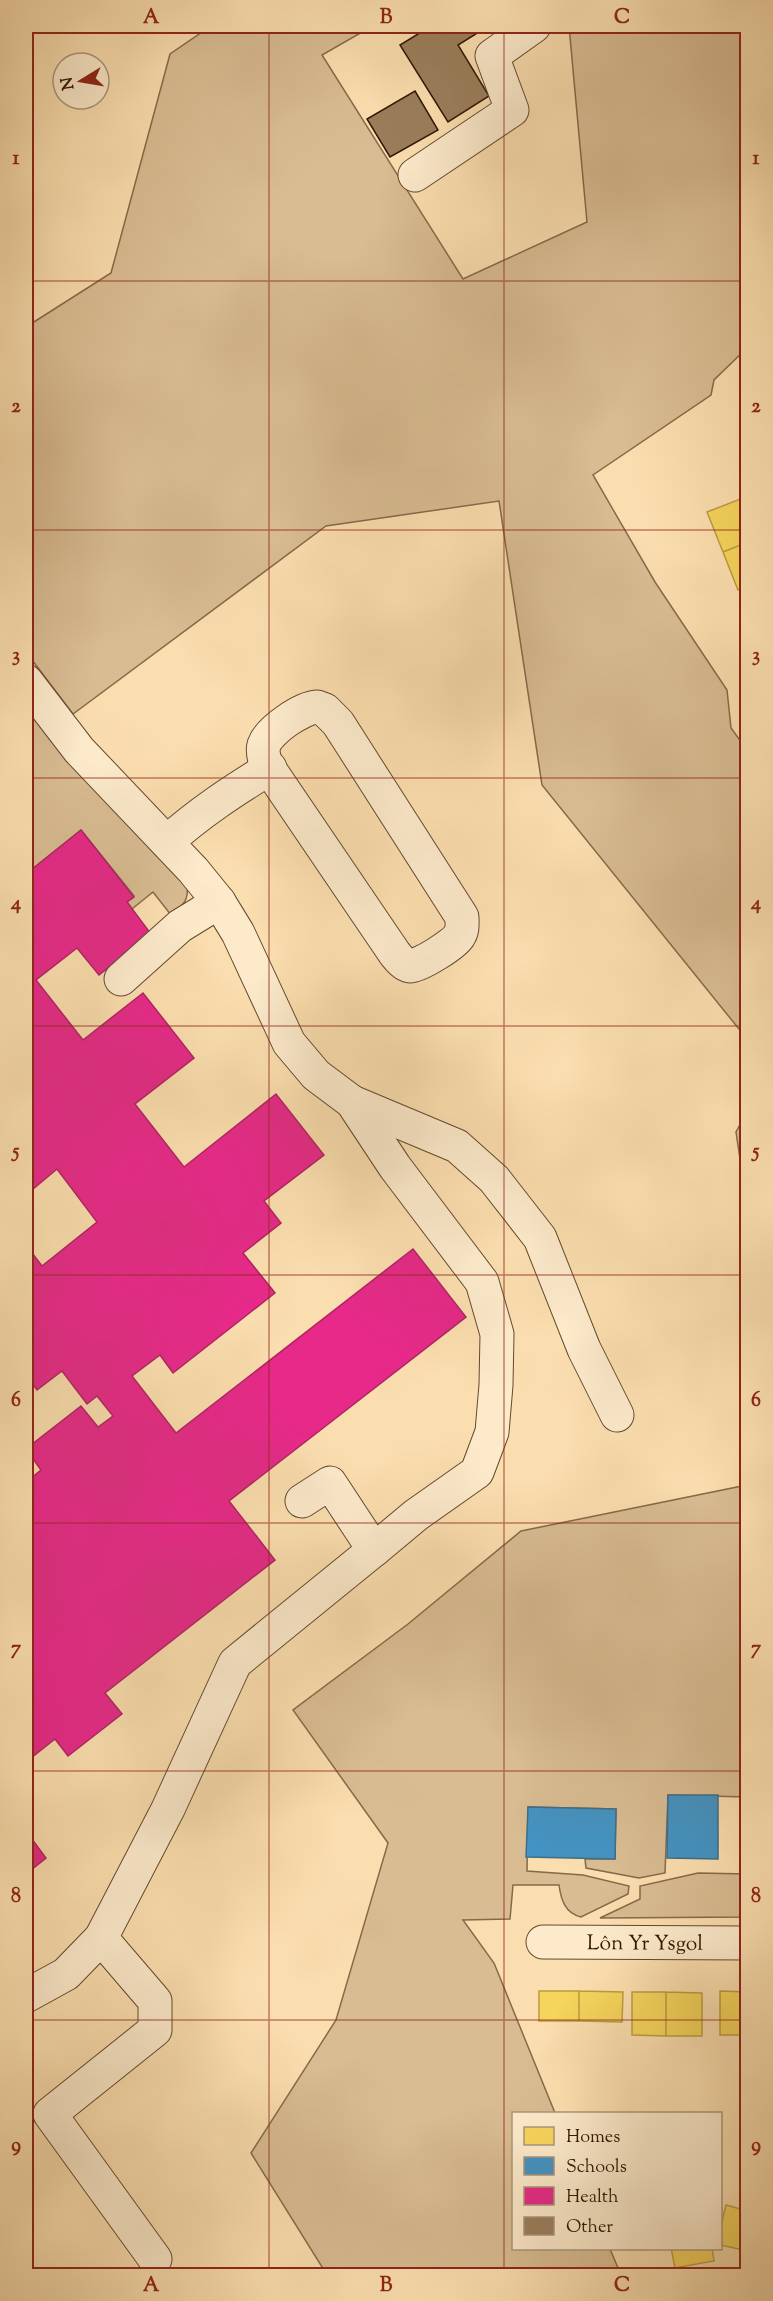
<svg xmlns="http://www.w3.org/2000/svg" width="773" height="2301" font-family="'Sorts Mill Goudy',serif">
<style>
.green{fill:#d9bc92;stroke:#856a4a;stroke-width:1.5}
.homes{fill:#f6d55c;stroke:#bb9c41;stroke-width:1.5}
.schools{fill:#4393c3;stroke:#3e6e89;stroke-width:1.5}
.health{fill:#e7298a;stroke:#b02462;stroke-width:1.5}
.building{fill:#9a7e5c;stroke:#311703;stroke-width:1.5}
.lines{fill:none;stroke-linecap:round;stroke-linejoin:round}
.minor-casing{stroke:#64492e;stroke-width:35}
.minor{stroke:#fceacb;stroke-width:33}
.grid{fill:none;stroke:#8f2418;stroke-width:1.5;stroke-opacity:0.55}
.labels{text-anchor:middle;stroke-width:6;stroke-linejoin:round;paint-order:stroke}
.street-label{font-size:21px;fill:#311703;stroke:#fceacb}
.neatline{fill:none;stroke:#8f2418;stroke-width:2}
.grid-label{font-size:20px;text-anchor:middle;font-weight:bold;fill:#8f2418}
</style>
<rect width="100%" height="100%" fill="#fbdeaf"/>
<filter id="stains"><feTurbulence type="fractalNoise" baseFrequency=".00333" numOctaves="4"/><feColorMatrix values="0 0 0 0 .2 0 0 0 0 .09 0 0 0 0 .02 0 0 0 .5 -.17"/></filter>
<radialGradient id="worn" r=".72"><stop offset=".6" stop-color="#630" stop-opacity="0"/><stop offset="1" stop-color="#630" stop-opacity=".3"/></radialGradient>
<path class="green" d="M211,26l160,1 -49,28 141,224 124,-57 -18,-196h178v322l-33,32 -3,15 -118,80 62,107 72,108 4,38 16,22v289l-205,-254 -43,-284 -173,25 -253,188 -47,-62v-325l85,-54 59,-219z
M26,707l161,175c2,18 -2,22 -16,33l-18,-23 -21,17 -5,-7 7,-6 -53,-66 -55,44z
M747,1112v94l-11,-74z
M747,1485v312l-79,-2 -3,78 -26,5 -53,-10 -1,-9h30l1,-50 -88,-2 -1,64 56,4 46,11 -1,8 -47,23c-16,-4 -20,-17 -22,-32h-46l-3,34 -47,1 31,43 61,150 -41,1v134l96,1 11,26h-294l-76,-122 85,-133 52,-177 -95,-133 115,-86 113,-93z
M698,1873l49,1v43l-147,1 40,-19v-13z"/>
<path class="homes" d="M748,496v46l-25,10 -16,-40z
M748,542v44l-10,4 -15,-38z
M539,1991h40v30h-40z
M579,1991l44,1 -1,30 -43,-1z
M720,1991l28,1v43h-28z
M632,1992h34v44l-34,-1z
M666,1992l36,1v43h-36z
M726,2205l22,6v40l-28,-6v-15z
M671,2248h41l2,13 -39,7z"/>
<path class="schools" d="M668,1795h50v64l-51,-1z
M528,1807l88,2 -1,50 -89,-2z"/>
<path class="health" d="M81,830l53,67 -7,5 24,32 -52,41 -22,-27 -41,32 47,60 60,-47 51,65 -59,46 49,63 92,-73 48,61 -60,46 17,22 -38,30 32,40 -102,80 -13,-18 -28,21 44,57 237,-184 53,68 -237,184 46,59 -170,133 17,21 -54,42 -13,-17 -29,23v-280l15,-12 -15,-21 55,-43 17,21 15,-11 -16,-20 -10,8 -25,-33 -25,19 -10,-14 -1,2v-133l16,21 55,-44 -40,-53 -31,26v-321z
M26,1831l20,27 -20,16z"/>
<path class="building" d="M431,26h44l4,6 -21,13 31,51 -41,26 -48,-77z
M415,91l23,39 -48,27 -23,-38z"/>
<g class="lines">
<g class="minor-casing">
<g id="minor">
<path d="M415,175l97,-65 -20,-54 42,-30"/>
<path d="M26,681l53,69 114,120 26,32 19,31 51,110 27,32 36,27 43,65 87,115 15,52 -1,51 -4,47 -15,40 -61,43 -42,35"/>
<path d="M317,707l8,3 13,13 124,194c0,7 1,13 -3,19 -3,7 -41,31 -49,30 -6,-1 -11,-7 -15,-12l-129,-190c-2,-6 -4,-13 -2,-19 5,-15 38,-37 53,-38z"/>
<path d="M167,842c32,-29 66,-51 103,-74"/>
<path d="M121,979l59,-53 39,-24"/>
<path d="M352,1102l105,44 37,33 46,59 44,111 33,66"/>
<path d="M101,1938l67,-129 67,-146 139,-113 -44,-67 -28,18"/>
<path id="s1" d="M543,1942l205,1"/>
<path d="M26,1996l40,-22 35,-36 54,63v29l-105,84 105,145"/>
</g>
</g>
<use href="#minor" class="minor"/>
</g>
<path class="grid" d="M269,26v2250M504,26v2250M26,281h722M26,530h722M26,778h722M26,1026h722M26,1275h722M26,1523h722M26,1771h722M26,2020h722"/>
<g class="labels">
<g class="street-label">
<text dy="7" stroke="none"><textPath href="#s1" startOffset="102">Lôn Yr Ysgol</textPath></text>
</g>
</g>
<rect width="773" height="2301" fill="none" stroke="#fbdeaf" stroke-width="66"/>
<rect x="512" y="2112" width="210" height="138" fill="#fceacb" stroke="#ab967b" stroke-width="1.5"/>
<rect x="524" y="2127" width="30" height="18" fill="#f6d55c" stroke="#ab967b" stroke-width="1.5"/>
<text x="566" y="2142" font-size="18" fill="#311703">Homes</text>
<rect x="524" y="2157" width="30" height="18" fill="#4393c3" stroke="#ab967b" stroke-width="1.5"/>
<text x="566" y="2172" font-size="18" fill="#311703">Schools</text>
<rect x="524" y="2187" width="30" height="18" fill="#e7298a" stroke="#ab967b" stroke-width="1.5"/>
<text x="566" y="2202" font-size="18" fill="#311703">Health</text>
<rect x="524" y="2217" width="30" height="18" fill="#9a7e5c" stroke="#ab967b" stroke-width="1.5"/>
<text x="566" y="2232" font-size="18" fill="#311703">Other</text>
<g transform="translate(81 81) rotate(259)"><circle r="28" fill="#fceacb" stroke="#ab967b" stroke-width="1.5"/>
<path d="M0-4.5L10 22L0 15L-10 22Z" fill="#8f2418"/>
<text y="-9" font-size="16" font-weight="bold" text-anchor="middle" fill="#311703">N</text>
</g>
<rect x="33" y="33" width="707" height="2235" class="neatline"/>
<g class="grid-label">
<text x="151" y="23">A</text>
<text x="386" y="23">B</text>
<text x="622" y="23">C</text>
<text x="16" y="164">1</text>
<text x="756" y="164">1</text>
<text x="16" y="412">2</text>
<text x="756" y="412">2</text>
<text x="16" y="661">3</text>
<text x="756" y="661">3</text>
<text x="16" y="909">4</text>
<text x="756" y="909">4</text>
<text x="16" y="1157">5</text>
<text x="756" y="1157">5</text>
<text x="16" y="1406">6</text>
<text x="756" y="1406">6</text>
<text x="16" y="1654">7</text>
<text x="756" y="1654">7</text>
<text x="16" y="1902">8</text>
<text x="756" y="1902">8</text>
<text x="16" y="2151">9</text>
<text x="756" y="2151">9</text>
<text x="151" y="2291">A</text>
<text x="386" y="2291">B</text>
<text x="622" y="2291">C</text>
</g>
<rect width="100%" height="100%" filter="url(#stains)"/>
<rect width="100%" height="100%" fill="url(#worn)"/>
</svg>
